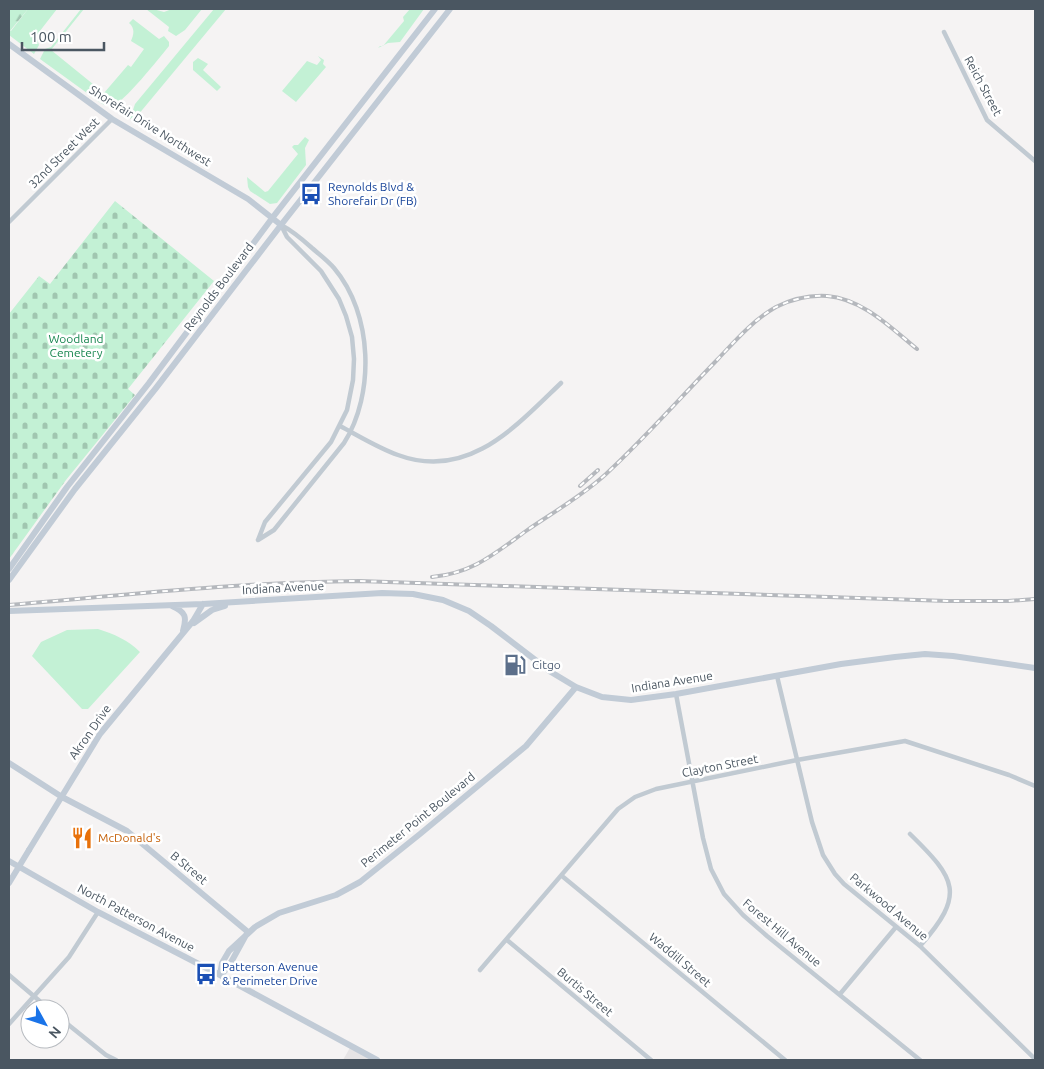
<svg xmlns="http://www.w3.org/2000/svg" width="1044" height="1069" font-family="Ubuntu,sans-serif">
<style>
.education{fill:#e6e4e5}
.grass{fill:#c3f1d5}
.forest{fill:url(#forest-firs)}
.cemetery{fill:url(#cemetery-stones)}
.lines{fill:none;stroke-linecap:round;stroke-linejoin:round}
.street{stroke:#c1cad2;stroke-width:4.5}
.secondary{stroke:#c1cbd6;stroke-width:6}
.rail-casing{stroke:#b5b8bd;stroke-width:4}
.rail{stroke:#fff;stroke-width:2;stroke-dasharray:5.5;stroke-linecap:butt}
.secondary-bridge{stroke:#c1cbd6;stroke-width:6}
.labels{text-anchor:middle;stroke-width:5;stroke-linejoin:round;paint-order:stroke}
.street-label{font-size:12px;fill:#4a5661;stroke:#fff}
.transit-label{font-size:12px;fill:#164399;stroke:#fff;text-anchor:start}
.park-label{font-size:12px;fill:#17864f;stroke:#fff}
.service-label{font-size:12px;fill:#4e5e75;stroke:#fff;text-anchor:start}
.food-label{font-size:12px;fill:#c56008;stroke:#fff;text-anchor:start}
</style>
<defs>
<pattern id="forest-firs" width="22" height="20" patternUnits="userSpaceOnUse" patternTransform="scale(1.25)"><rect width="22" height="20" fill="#c3f1d5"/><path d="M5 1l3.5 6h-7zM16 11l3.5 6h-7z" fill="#a0c6b0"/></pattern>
<pattern id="cemetery-stones" width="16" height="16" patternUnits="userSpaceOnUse" patternTransform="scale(1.25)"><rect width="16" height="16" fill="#c3f1d5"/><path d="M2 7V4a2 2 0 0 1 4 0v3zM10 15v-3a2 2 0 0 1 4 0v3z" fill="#a0c6b0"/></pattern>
</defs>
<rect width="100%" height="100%" fill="#f5f3f3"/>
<path class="education" d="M351,1046l26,14h-34z"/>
<path class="grass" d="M28,9h29l-21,27 3,9 -5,9 -25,-19v-5l2,1z
M81,9h3l-33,41 53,43 24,-28 3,2 13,-18 -13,-8c3,-7 4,-13 -2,-18l4,-4 26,20 5,-3 5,6v4c-9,11 -46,58 -57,60 -6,1 -10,-2 -14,-5l-58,-42 5,-10 6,-2z
M146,9h7l11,3 8,-3h30l-17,21 -9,6 -8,-5 1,-4z
M214,9h12l-88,106 -8,4 5,-15z
M410,9h14l-24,33 -12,1 -10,5 2,-2h3l21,-25 -1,-4z
M318,56l6,4 -1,4 3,3 -30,35 -14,-11 25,-30 10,4 4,-5z
M198,58l10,6 -5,6 18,17 -4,4 -24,-21v-8z
M305,137l4,3 -4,8 1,17 -29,38 -7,1 -20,-13 -2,-4 -1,-10 18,15 3,-1 30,-37 -6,-7 2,-2h4z
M98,629c16,5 30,11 42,23l-52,57h-6l-50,-53 9,-14 26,-12z"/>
<path class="forest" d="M9,9h19l-18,22 -1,-1z"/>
<path class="cemetery" d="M115,201l99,80 -86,108 7,6 -69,85 -57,79v-245l30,-38 11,8z"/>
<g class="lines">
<path class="street" d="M944,32l43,88 48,41
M9,222l103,-103
M340,426c19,10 38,22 58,29 70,26 118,-29 163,-72
M258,540l16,-10 70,-87c31,-49 29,-129 -10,-175 -6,-7 -15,-14 -22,-20 -10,-9 -19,-17 -31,-23
M258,540l7,-18 66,-80 16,-32 6,-30 1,-21 -2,-22 -6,-21 -7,-17 -18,-28 -34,-34 -6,-12
M777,676l35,146 11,33 12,19 9,10 76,62 115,113
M676,694l27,144 8,31 13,25 19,21 24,21 153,124
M910,834c46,45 56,60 10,112
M562,876l223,184
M507,940l144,120
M480,970l138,-161 17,-12 21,-8 141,-29 108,-19 104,34 26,11
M9,975l40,34
M840,994l56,-67
M60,1018l46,37 10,5
M9,1024l60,-67 29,-45"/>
<path class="secondary" d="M9,44l103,75 136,80 33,26
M9,569l58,-82 82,-104 124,-166 162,-208
M9,580l66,-91 81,-101 125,-163 169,-216
M172,606c14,6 15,11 11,25
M9,611l194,-7 179,-11 31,1 30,6 26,11 22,15 60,46 25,15 26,10 29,3 45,-6 165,-30 54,-7 30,-3 28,2 82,12
M194,623l18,-13 13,-4
M9,763l53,34 65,34 121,101
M29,850l71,-116 93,-113 10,-17
M9,861l89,51 122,63 157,85
M220,975l2,-12 7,-12 26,-24 24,-14 57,-18 24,-13 60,-48 106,-88 50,-59
M221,975l8,-9 17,-31"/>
<g class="rail-casing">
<path id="rail" d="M580,486l18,-16
M432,577c41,-4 62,-23 94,-46 26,-18 56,-35 80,-57 39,-36 74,-76 111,-114 18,-19 36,-40 59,-53 16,-8 34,-12 51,-11 36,3 64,32 90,53
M9,605c116,-10 233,-23 350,-24l588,20h61l27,-2"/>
</g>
<use href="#rail" class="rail"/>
<path class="secondary-bridge" d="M9,883l20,-33"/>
</g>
<defs>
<g id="bus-bare" transform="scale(1.725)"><path d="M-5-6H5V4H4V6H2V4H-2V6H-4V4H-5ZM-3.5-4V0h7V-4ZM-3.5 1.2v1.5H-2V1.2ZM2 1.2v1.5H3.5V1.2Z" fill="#1a4fb4" stroke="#fff" stroke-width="2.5" paint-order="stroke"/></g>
<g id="fuel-bare" transform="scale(1.725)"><path d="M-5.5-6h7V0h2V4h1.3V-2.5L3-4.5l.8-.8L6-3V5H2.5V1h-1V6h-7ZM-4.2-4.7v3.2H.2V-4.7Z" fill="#5c6f8a" stroke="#fff" stroke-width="2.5" paint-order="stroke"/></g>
<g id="restaurant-bare" transform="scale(1.725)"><path d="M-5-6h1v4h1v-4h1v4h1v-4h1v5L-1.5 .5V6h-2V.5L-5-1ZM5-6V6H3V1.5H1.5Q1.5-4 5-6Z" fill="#e8710a" stroke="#fff" stroke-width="2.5" paint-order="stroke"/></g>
</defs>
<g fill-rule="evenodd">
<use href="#bus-bare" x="311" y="194"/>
<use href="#fuel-bare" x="515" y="665"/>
<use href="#restaurant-bare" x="82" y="838"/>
<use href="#bus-bare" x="206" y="974"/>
</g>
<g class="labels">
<g class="street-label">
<text transform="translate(983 86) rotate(62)" y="4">Reich Street</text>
<text transform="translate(150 126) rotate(32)" y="4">Shorefair Drive Northwest</text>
<text transform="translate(64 153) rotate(-45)" y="4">32nd Street West</text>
<text transform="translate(219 287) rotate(-53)" y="4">Reynolds Boulevard</text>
<text transform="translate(283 588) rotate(-3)" y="4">Indiana Avenue</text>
<text transform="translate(672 682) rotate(-9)" y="4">Indiana Avenue</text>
<text transform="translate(90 732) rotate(-55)" y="4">Akron Drive</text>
<text transform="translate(720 766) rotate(-11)" y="4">Clayton Street</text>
<text transform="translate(418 820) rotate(-39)" y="4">Perimeter Point Boulevard</text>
<text transform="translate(189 868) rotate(40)" y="4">B Street</text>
<text transform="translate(889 907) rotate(40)" y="4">Parkwood Avenue</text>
<text transform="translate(136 918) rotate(28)" y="4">North Patterson Avenue</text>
<text transform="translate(782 933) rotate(40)" y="4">Forest Hill Avenue</text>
<text transform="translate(680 960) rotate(40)" y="4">Waddill Street</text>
<text transform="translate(585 992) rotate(40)" y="4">Burtis Street</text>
</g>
<g class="transit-label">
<text x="328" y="191">Reynolds Blvd &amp;<tspan x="328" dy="14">Shorefair Dr (FB)</tspan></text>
<text x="222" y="971">Patterson Avenue<tspan x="222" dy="14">&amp; Perimeter Drive</tspan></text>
</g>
<g class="park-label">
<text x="76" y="343">Woodland<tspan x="76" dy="14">Cemetery</tspan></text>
</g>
<g class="service-label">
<text x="532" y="669">Citgo</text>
</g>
<g class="food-label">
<text x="98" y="842">McDonald's</text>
</g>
</g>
<rect width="1044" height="1069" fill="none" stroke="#4a5661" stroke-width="20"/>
<g transform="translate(45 1024) rotate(130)"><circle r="24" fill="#ffffff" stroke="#b7bbc0"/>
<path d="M0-4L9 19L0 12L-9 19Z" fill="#1a73e8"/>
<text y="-8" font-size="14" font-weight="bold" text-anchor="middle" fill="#4a5661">N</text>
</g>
<path d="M22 42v8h82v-8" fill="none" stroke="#4a5661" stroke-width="2.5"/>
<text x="30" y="42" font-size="15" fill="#4a5661" stroke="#ffffff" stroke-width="4" paint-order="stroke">100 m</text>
</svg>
